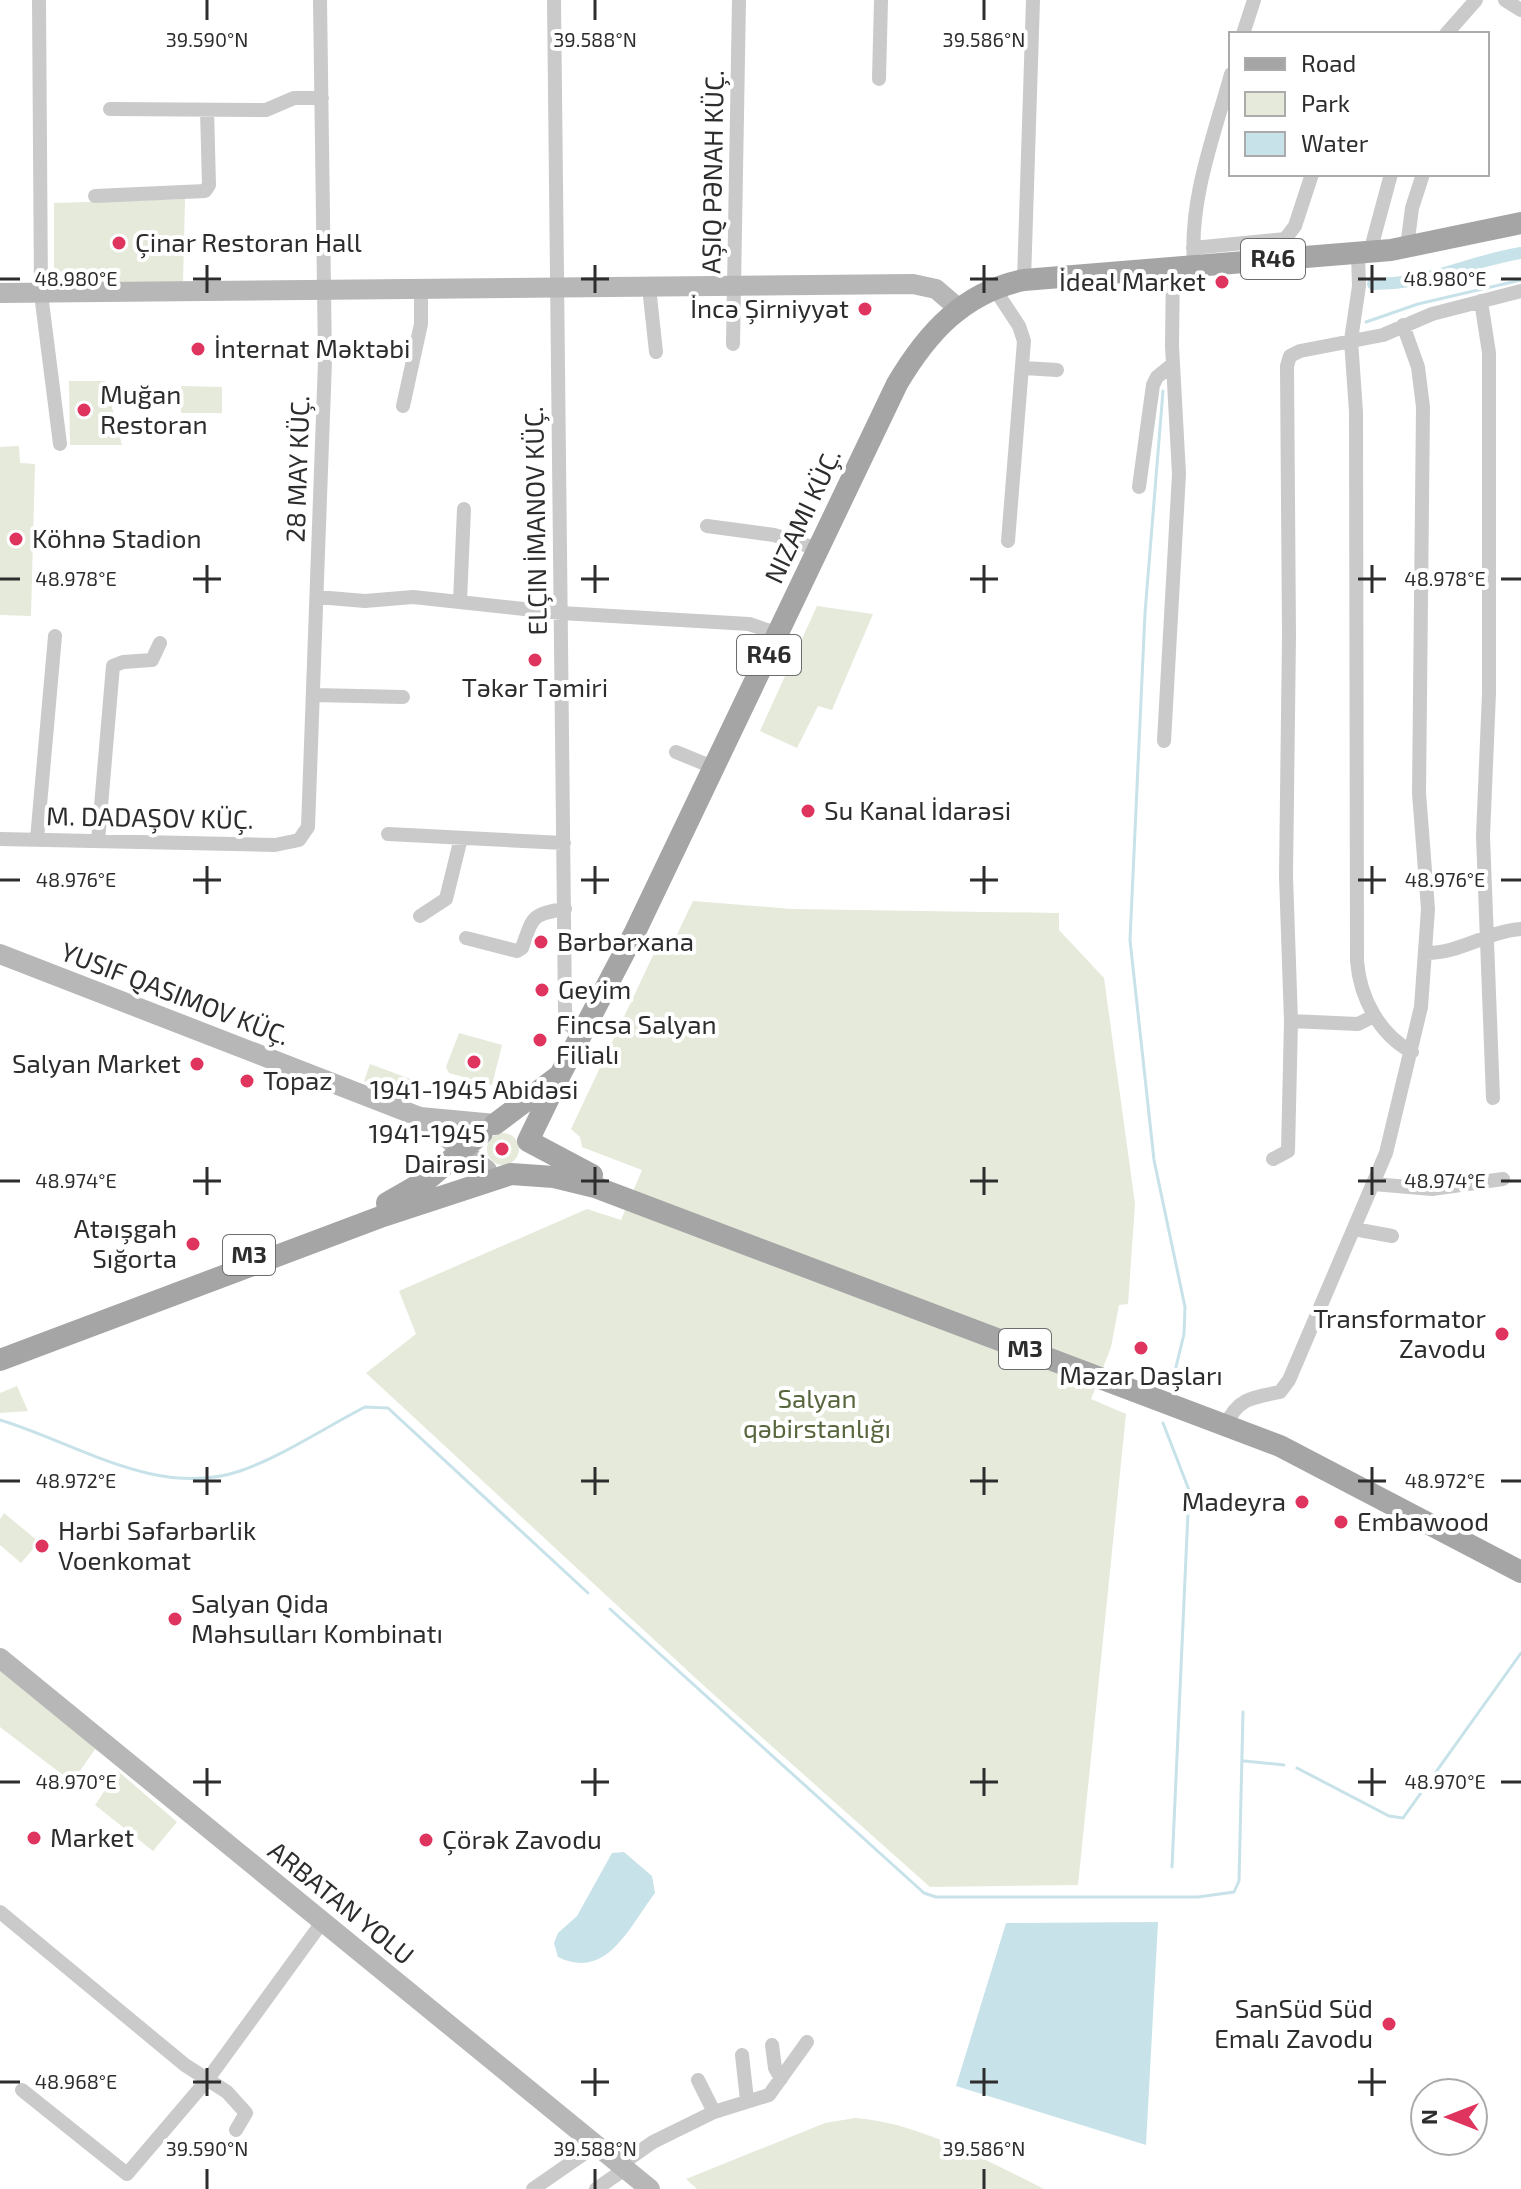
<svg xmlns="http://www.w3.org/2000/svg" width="1521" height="2189" font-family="'Exo 2',sans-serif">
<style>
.green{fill:#e5eada}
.water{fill:#c7e2e9}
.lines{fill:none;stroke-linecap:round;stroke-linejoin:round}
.stream{stroke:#c7e2e9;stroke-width:3}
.canal{stroke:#c7e2e9;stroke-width:12}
.street{stroke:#cacaca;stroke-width:14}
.secondary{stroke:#b7b7b7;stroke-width:20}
.primary{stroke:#a5a5a5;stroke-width:22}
.ticks{fill:none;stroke:#2d2d2d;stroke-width:3}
.poi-dot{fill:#df345e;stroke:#fff;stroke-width:3}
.labels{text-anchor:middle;stroke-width:8;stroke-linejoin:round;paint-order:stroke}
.shield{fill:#fff;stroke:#6c6c6c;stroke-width:2}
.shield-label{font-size:24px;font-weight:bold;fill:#2d2d2d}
.street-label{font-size:26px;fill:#2d2d2d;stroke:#fff}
.poi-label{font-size:26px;fill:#2d2d2d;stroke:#fff;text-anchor:start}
.park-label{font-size:26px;fill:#57663c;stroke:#fff}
.ticks-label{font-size:20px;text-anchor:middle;fill:#2d2d2d;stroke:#fff;stroke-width:8;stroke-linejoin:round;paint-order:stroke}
</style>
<rect width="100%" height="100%" fill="#fff"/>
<path class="green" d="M185,199l-2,84 -129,1v-81z
M69,381h36l17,64h-52z
M181,386l41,1v26h-41z
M19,446l1,17 15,1 -4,152 -31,-1v-168z
M817,606l56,8 -41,96 -14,-4 -21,42 -37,-17z
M693,901l99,8 267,4v17l45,48 31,226 -7,100 -9,1 -8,42 -20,52 35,15 -48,471 -148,2 -228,-203 -336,-311 50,-39 -17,-43 188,-82 34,11 21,-50 -60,-23 -2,-10 -9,-8 86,-182 13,2z
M459,1033l43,12 -10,40 -43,-12 -3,-6z
M370,1064l46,17 -6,18 -46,-18z
M487 1149a16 16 0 1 1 32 0a16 16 0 1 1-32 0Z
M17,1386l11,25 -28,2v-20z
M4,1513l35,29 -18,21 -21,-18v-26z
M0,1671l96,77 -24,34 -72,-55z
M118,1771l59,51 -24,29 -58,-46z
M855,2118c62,4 133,43 189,71h-347l-11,-10 139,-56z"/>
<path class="water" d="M624,1852l28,24 3,17c-26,34 -48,88 -97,64l-4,-14 4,-10 19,-17 35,-63z
M1158,1922l-12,223 -190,-59 50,-163z"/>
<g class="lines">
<path class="stream" d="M1366,322l52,-18 103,-24
M1163,391l-18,222 -15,327 24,220 31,147 -1,27 -9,37
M0,1420c76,23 158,79 240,51 41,-14 86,-44 125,-64l23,1 200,185
M1163,1423l26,67 -17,377
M610,1609l314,284 12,4h262l36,-5 5,-11 4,-169
M1244,1761l40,4
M1297,1768l92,48 14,2 118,-165"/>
<path class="canal" d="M1373,284c58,0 93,-22 148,-31"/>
<path class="street" d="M39,0l2,294 19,150
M554,0l11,1011 4,14 12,9
M1505,0l16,10
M1243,34l11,-34
M1446,34l30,-34
M879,79l2,-79
M110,109l156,1 28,-12h28
M95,196l110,-5 4,-6 -2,-75
M1407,247l5,-39 11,-34
M1193,248l92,-9 10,-13 17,-52
M1370,252l21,-78
M1358,253l1,33 -8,54 5,72 1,549c3,37 22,73 55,91
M1194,264c-5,-65 20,-128 37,-190
M1024,280l9,-280
M649,287l7,65
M994,288l25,38 5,15 -16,200
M1481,301l8,52v340l-6,143 10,262
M733,344l6,-344
M1024,368l33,2
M403,406l18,-82v-33
M1139,487l14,-102 4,-8 16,-13
M707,526l67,9 44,14
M317,597l48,4 48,-4 148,16 188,11 30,10
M460,601l4,-92
M314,695l89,2
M1164,741l15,-267 -7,-128 1,-80
M676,752l39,16
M388,834l176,9
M0,839l275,6 24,-5 9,-13 17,-466 -5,-361
M37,839l18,-203
M98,841l15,-175 10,-4 29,-2 8,-17
M420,916l26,-17 15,-61
M466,938l51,13 5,-3c11,-31 9,-34 43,-39
M1425,953c34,1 63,-22 96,-24
M1291,1021l67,3 16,-8
M1273,1159l15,-8 3,-130 -5,-145 3,-241 -2,-269 3,-10 10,-5 83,-16 49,-21 89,-23
M1373,1184l59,5 71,-10
M1354,1229l38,7
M1226,1425c11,-27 28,-28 54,-33l9,-12 97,-227 35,-146 7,-98 -9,-116 4,-386 -5,-40 -15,-42
M0,1912l185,153 42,27 19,21 -10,17
M772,2045l3,23 6,11
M742,2055l5,45
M698,2080l16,32
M22,2090l105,84 81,-95 115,-158
M620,2165l33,-23 61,-30 55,-17 38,-53
M533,2189l62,-43
M596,2189l29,-20"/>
<path class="secondary" d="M0,293l913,-9 23,5 22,19
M0,954l420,163
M487,1170l-67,-53 75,7
M0,1658l650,531"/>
<path class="primary" d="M560,1075l75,-143 262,-548c30,-51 67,-92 127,-104l367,-30 130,-27
M495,1124l65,-49 -32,66 64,34
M387,1203l40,-23 55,-47
M0,1360l383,-144 128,-42 43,3 41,10 685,259 241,126"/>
</g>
<path class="ticks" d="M207,0v20M595,0v20M984,0v20M207,265v28M595,265v28M984,265v28M1372,265v28M0,279h20M193,279h28M581,279h28M970,279h28M1358,279h28M1501,279h20M207,565v28M595,565v28M984,565v28M1372,565v28M0,579h20M193,579h28M581,579h28M970,579h28M1358,579h28M1501,579h20M207,866v28M595,866v28M984,866v28M1372,866v28M0,880h20M193,880h28M581,880h28M970,880h28M1358,880h28M1501,880h20M207,1167v28M595,1167v28M984,1167v28M1372,1167v28M0,1181h20M193,1181h28M581,1181h28M970,1181h28M1358,1181h28M1501,1181h20M207,1467v28M595,1467v28M984,1467v28M1372,1467v28M0,1481h20M193,1481h28M581,1481h28M970,1481h28M1358,1481h28M1501,1481h20M207,1768v28M595,1768v28M984,1768v28M1372,1768v28M0,1782h20M193,1782h28M581,1782h28M970,1782h28M1358,1782h28M1501,1782h20M207,2068v28M595,2068v28M984,2068v28M1372,2068v28M0,2082h20M193,2082h28M581,2082h28M970,2082h28M1358,2082h28M207,2169v20M595,2169v20M984,2169v20"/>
<g class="poi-dot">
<circle cx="119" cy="243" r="8"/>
<circle cx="1222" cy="282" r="8"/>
<circle cx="865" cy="309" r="8"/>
<circle cx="198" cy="349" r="8"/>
<circle cx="84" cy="410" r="8"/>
<circle cx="16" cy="539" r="8"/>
<circle cx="535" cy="660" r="8"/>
<circle cx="808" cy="811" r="8"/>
<circle cx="541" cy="942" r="8"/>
<circle cx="542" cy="990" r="8"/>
<circle cx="540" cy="1040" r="8"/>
<circle cx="474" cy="1062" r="8"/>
<circle cx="197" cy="1064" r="8"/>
<circle cx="247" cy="1081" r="8"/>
<circle cx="502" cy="1149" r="8"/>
<circle cx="193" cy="1244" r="8"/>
<circle cx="1502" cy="1334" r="8"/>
<circle cx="1141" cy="1348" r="8"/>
<circle cx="1302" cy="1502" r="8"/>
<circle cx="1341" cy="1522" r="8"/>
<circle cx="42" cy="1546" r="8"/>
<circle cx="175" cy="1619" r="8"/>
<circle cx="34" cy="1838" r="8"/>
<circle cx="426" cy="1840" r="8"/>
<circle cx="1389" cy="2024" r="8"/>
</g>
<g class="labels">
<g class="shield">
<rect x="1241" y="239" width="64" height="40" rx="6"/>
<rect x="737" y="635" width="64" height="40" rx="6"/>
<rect x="223" y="1235" width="52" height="40" rx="6"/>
<rect x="999" y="1329" width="52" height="40" rx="6"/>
</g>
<g class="shield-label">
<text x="1273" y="267">R46</text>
<text x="769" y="663">R46</text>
<text x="249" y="1263">M3</text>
<text x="1025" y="1357">M3</text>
</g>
<g class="street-label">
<text transform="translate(713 172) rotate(-89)" y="9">AŞIQ PƏNAH KÜÇ.</text>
<text transform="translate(298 469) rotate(-88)" y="9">28 MAY KÜÇ.</text>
<text transform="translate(803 516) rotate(-65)" y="9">NIZAMI KÜÇ.</text>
<text transform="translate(536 521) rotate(-91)" y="9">ELÇIN İMANOV KÜÇ.</text>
<text transform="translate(150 818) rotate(1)" y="9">M. DADAŞOV KÜÇ.</text>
<text transform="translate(175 994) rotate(21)" y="9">YUSIF QASIMOV KÜÇ.</text>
<text transform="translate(341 1903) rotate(39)" y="9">ARBATAN YOLU</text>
</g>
<g class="poi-label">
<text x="135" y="252">Çinar Restoran Hall</text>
<text x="1206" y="291" text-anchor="end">İdeal Market</text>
<text x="849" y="318" text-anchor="end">İncə Şirniyyət</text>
<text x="214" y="358">İnternat Məktəbi</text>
<text x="100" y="404">Muğan<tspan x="100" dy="30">Restoran</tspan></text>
<text x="32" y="548">Köhnə Stadion</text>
<text x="535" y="697" text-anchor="middle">Təkər Təmiri</text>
<text x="824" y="820">Su Kanal İdarəsi</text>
<text x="557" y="951">Bərbərxana</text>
<text x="558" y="999">Geyim</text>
<text x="556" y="1034">Fincsa Salyan<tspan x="556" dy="30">Filialı</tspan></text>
<text x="181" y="1073" text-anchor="end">Salyan Market</text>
<text x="263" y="1090">Topaz</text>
<text x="474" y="1099" text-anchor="middle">1941-1945 Abidəsi</text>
<text x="486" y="1143" text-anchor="end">1941-1945<tspan x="486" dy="30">Dairəsi</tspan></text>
<text x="177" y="1238" text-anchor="end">Atəışgah<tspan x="177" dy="30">Sığorta</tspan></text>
<text x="1486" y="1328" text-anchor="end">Transformator<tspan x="1486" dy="30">Zavodu</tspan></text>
<text x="1141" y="1385" text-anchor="middle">Məzar Daşları</text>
<text x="1286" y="1511" text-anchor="end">Madeyra</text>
<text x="1357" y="1531">Embawood</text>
<text x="58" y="1540">Hərbi Səfərbərlik<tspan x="58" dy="30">Voenkomat</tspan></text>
<text x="191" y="1613">Salyan Qida<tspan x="191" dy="30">Məhsulları Kombinatı</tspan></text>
<text x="50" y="1847">Market</text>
<text x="442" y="1849">Çörək Zavodu</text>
<text x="1373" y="2018" text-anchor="end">SanSüd Süd<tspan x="1373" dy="30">Emalı Zavodu</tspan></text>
</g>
<g class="park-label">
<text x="817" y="1408">Salyan<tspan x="817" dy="30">qəbirstanlığı</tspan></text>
</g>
</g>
<g class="ticks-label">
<text x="207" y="47">39.590°N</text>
<text x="595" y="47">39.588°N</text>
<text x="984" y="47">39.586°N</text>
<text x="1445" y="286">48.980°E</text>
<text x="76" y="286">48.980°E</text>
<text x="1445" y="586">48.978°E</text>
<text x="76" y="586">48.978°E</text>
<text x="1445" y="887">48.976°E</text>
<text x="76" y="887">48.976°E</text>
<text x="1445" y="1188">48.974°E</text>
<text x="76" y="1188">48.974°E</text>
<text x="1445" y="1488">48.972°E</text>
<text x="76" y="1488">48.972°E</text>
<text x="1445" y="1789">48.970°E</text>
<text x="76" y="1789">48.970°E</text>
<text x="76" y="2089">48.968°E</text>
<text x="207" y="2156">39.590°N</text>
<text x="595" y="2156">39.588°N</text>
<text x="984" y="2156">39.586°N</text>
</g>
<rect x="1229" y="32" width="260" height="144" fill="#ffffff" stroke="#ababab" stroke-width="2"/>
<rect x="1245" y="58" width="40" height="12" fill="#a5a5a5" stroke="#ababab" stroke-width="2"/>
<text x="1301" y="72" font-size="24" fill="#2d2d2d">Road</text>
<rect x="1245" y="92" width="40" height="24" fill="#e5eada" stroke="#ababab" stroke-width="2"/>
<text x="1301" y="112" font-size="24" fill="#2d2d2d">Park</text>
<rect x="1245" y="132" width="40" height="24" fill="#c7e2e9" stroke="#ababab" stroke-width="2"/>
<text x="1301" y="152" font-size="24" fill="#2d2d2d">Water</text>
<g transform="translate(1449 2117) rotate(270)"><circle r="38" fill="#ffffff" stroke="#ababab" stroke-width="2"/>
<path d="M0-6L14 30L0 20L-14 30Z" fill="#df345e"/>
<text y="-12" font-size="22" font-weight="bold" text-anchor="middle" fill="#2d2d2d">N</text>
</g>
</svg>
